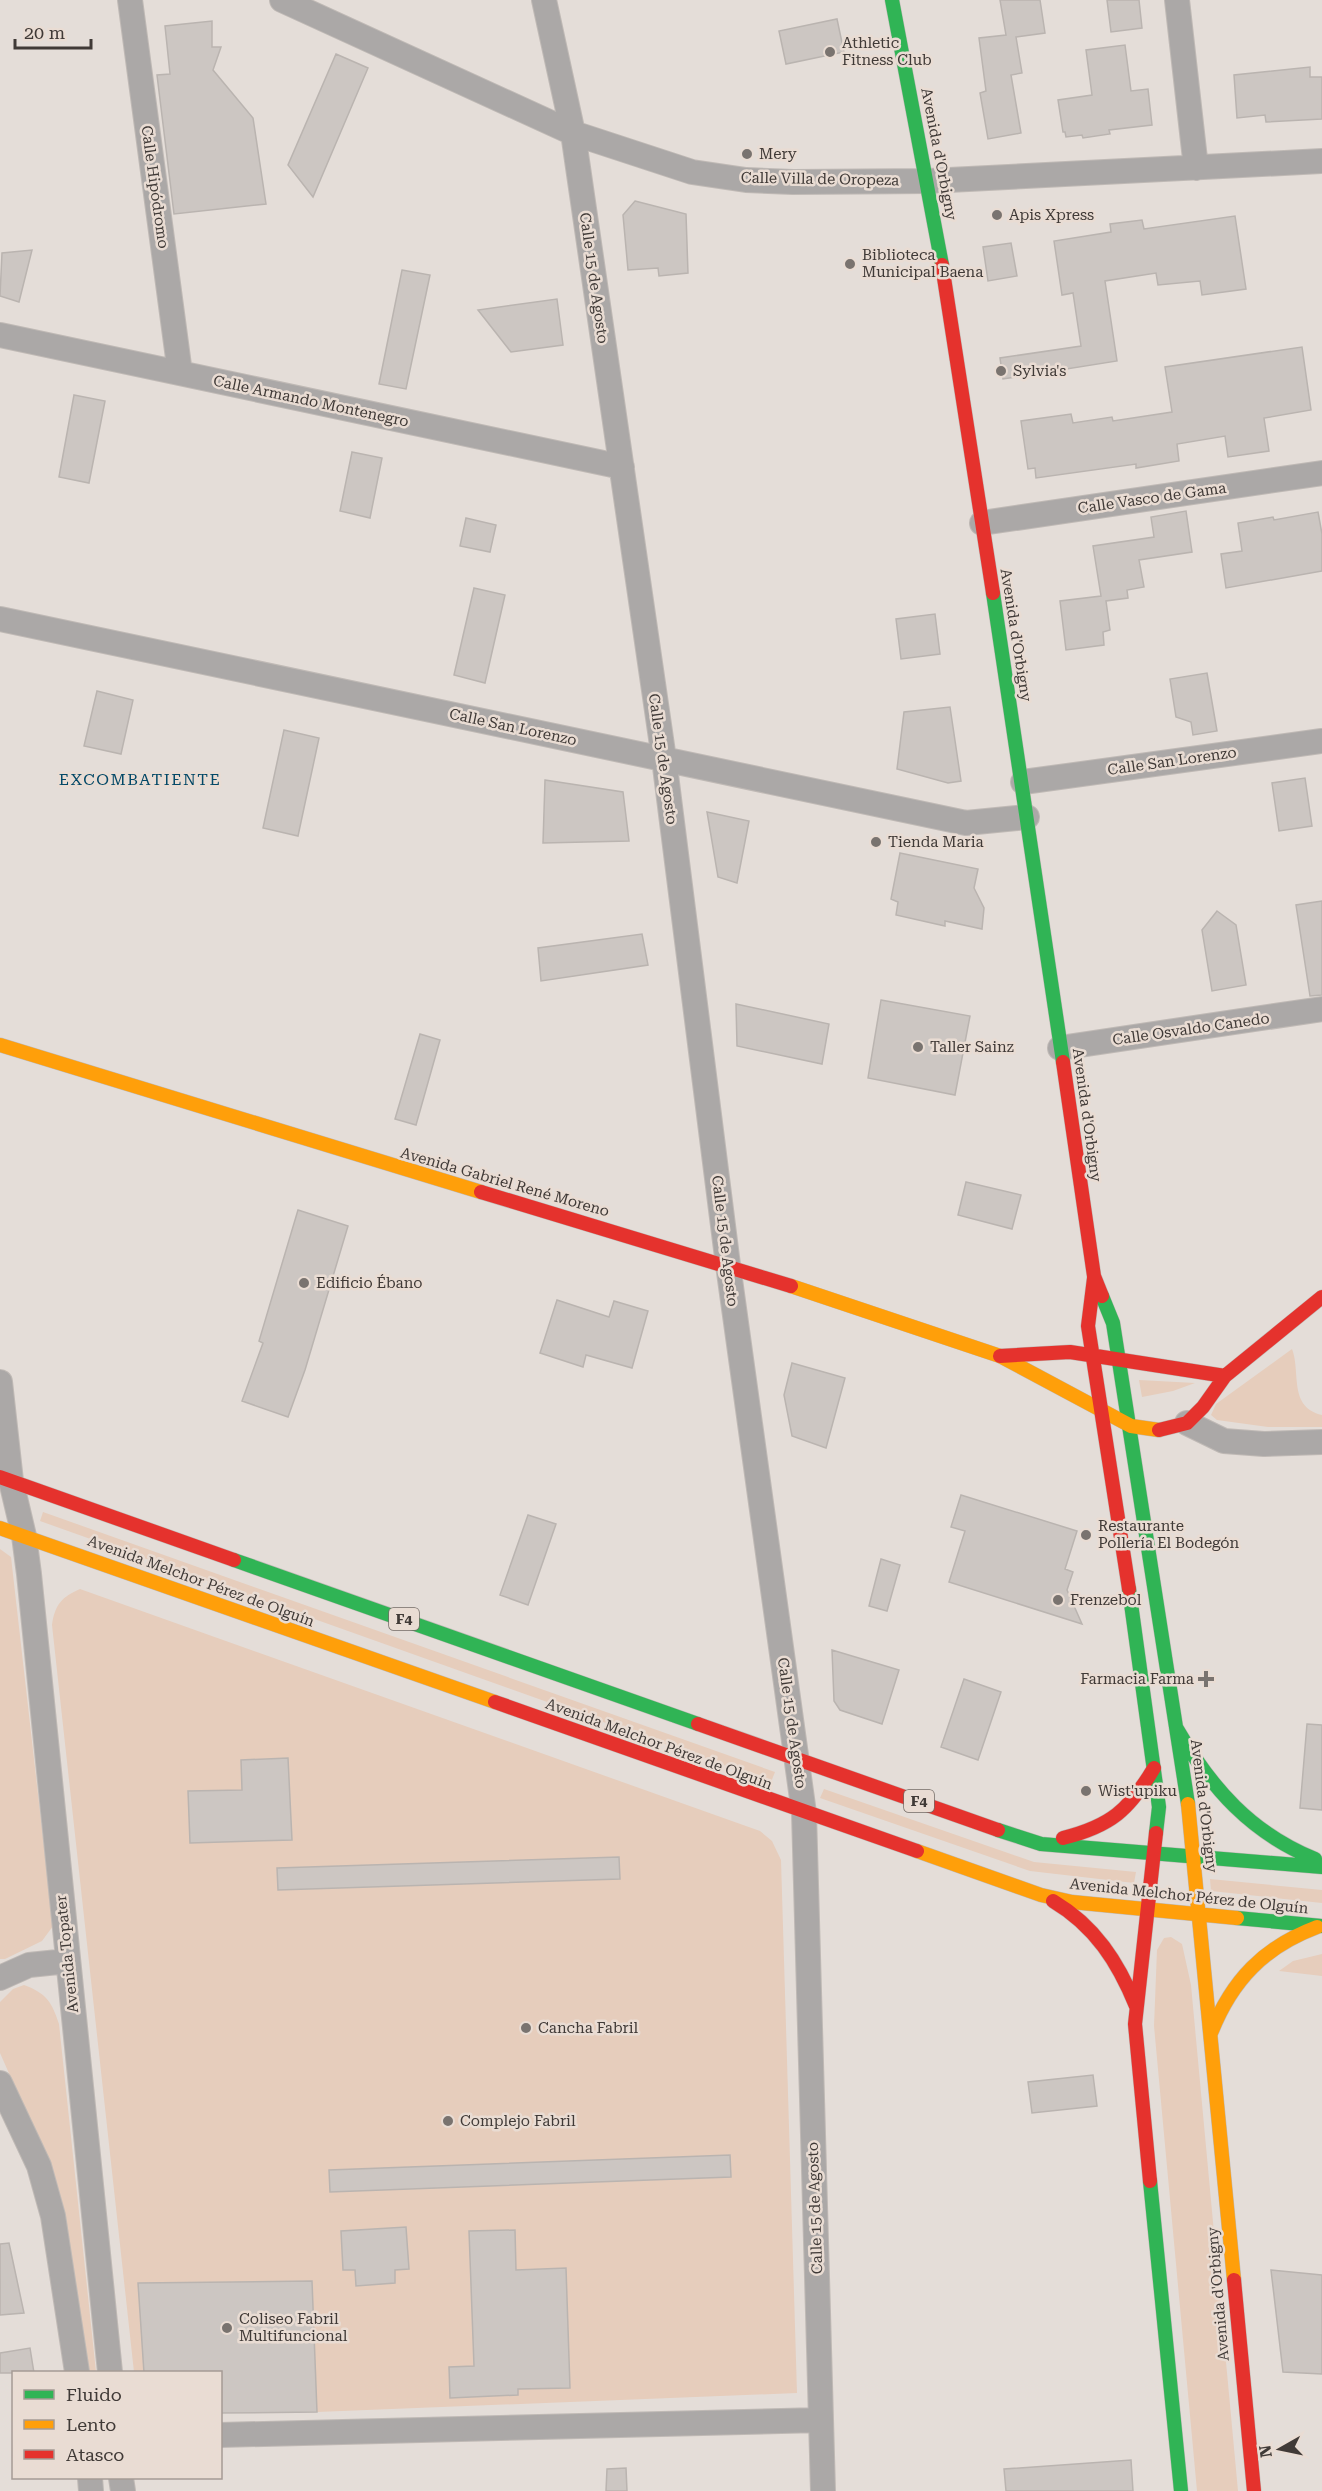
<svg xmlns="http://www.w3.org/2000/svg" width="1322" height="2491" font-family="'Roboto Serif',serif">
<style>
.green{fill:#e6cdbc}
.building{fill:#ccc6c2;stroke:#bab4b0;stroke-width:1.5}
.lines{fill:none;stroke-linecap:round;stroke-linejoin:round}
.street-casing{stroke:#bfb9b5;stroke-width:26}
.fast-casing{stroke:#bfb9b5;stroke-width:15}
.slow-casing{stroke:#bfb9b5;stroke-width:15}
.jam-casing{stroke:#bfb9b5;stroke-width:15}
.street{stroke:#aba8a7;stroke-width:24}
.fast{stroke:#30b455;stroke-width:14}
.slow{stroke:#ff9f0a;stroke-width:14}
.jam{stroke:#e5322d;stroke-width:14}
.poi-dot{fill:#79736f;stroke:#e9dcd3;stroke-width:2}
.labels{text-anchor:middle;stroke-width:5;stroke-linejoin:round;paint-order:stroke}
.shield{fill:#e9dcd3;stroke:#736b66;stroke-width:1.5}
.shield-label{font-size:14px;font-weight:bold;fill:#403a37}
.poi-label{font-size:15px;fill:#403a37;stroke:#e9dcd3;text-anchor:start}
.street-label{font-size:15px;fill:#403a37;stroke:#e9dcd3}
.neighbourhood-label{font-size:16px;letter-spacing:1.5px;fill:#034867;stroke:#e9dcd3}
</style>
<rect width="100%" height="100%" fill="#e4ddd8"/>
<path class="green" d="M1292,1349c9,23 -4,58 30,66v12h-54l-51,-7 -6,-5 5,-11z
M1139,1380l56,3 -22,8 -31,6z
M43,1512l732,260 -4,10 -731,-261z
M0,1549l11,8 42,369 -11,15 -37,18h-5z
M80,1589l680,242 12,10 9,19 16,533 -480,19 -97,-40h-86l-82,-747c3,-21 10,-28 28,-36z
M824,1789l210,73 102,10 -2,11 -104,-12 -210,-73z
M1210,1879l112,11v13l-111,-12z
M1171,1937l11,7 9,41 47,506h-41l-43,-465 3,-76 7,-12z
M1322,1954v22l-43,-5 14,-10z
M24,1985c22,8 28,17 35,39l37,348h-9l-49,-233 -38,-86v-51l13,-13z"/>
<path class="building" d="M1000,0h40l5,33 -29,4 6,36 -11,2 10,58 -33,6 -8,-46 6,-2 -7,-53 27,-3z
M1107,0h32l3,28 -31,4z
M837,19l7,33 -58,12 -7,-33z
M212,21v26h9l-8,23 40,48 13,86 -92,10 -17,-139 13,-1 -5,-48z
M1125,45l6,46 17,-2 4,36 -43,5 1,4 -27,4 -1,-3 -16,2 -1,-5h-2l-5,-32 34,-5 -6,-45z
M336,54l32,14 -55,129 -25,-32z
M1310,67v10h12v42l-56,3 -1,-7 -28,3 -3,-43z
M635,201l51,13 2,59 -29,3 -1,-8 -30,2 -5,-55z
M1235,216l11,73 -44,6 -2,-14 -42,4 -2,-12 -51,8 12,80 -114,18 -3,-21 81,-12 -8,-53 -11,2 -8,-54 57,-9 -1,-8 32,-4 2,9z
M1011,243l6,33 -29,5 -5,-34z
M32,250l-13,52 -19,-6 2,-43z
M402,270l28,5 -24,114 -27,-5z
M557,299l6,46 -52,7 -33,-42z
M1302,347l9,63 -47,8 5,33 -41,6 -3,-21 -48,8 2,17 -43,7v-4l-100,14 -1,-10 -7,1 -7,-48 50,-7 2,9 39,-6 1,4 59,-9 -7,-45z
M74,395l31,6 -16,82 -30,-6z
M352,452l30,6 -12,60 -30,-7z
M1186,511l6,41 -53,8 5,27 -17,3 1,8 -22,3 4,29 -7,2 1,13 -38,5 -6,-49 41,-5 -8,-50 61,-9 -3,-20z
M1318,512l4,22v37l-96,17 -5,-34 21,-3 -4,-28 35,-6 1,3z
M466,518l30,7 -6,27 -30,-6z
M474,588l31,7 -20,88 -31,-8z
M935,614l5,40 -39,5 -5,-40z
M1207,673l10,58 -24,4 -2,-13 -15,-5 -6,-38z
M97,691l36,9 -12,54 -37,-8z
M950,707l11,74 -13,2 -51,-14 7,-57z
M284,730l35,8 -21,98 -35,-8z
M1305,778l7,48 -33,5 -7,-48z
M545,780l78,12 6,49 -86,2z
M707,812l42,9 -12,62 -19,-6z
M900,853l78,16 -4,19 10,20 -2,21 -37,-8v5l-49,-11 2,-13 -7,-3z
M1322,901v94l-12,1 -14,-91z
M1217,911l19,14 10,60 -34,6 -10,-61z
M642,934l6,31 -107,16 -3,-33z
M881,1000l89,16 -15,79 -87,-17z
M736,1004l93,20 -7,40 -85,-18z
M420,1034l20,6 -24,85 -21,-6z
M966,1182l55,13 -9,34 -54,-14z
M298,1210l50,16 -43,144 -17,47 -46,-16 21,-58 -4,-2z
M557,1300l52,17 5,-16 34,10 -16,57 -46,-13 -3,12 -43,-14z
M792,1363l53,15 -19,70 -34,-12 -8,-41z
M961,1495l116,36 -12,38 8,3 -6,18 15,34 -133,-42 16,-51 -14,-4z
M528,1515l28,9 -28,81 -28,-10z
M881,1559l19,6 -13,46 -18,-5z
M832,1650l67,20 -17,54 -42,-14 -6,-9z
M964,1679l37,13 -23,68 -37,-13z
M1307,1724l15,1v85l-22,-2z
M288,1758l4,82 -102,3 -2,-52 54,-1 -1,-30z
M619,1857l1,22 -342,11 -1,-22z
M1093,2075l4,31 -65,7 -4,-31z
M730,2155l1,22 -401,15 -1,-22z
M406,2227l3,42 -14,1v13l-39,3 -1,-16h-12l-2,-39z
M515,2230l1,40 50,-2 4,120 -52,1v6l-68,3 -1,-31 25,-1 -5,-135z
M9,2243l15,70 -24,2v-71z
M1271,2270l51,5v99l-39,-2z
M312,2281l5,131 -97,1v-40h-76l-6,-90z
M30,2348l4,25h-34v-20z
M1131,2460l2,31h-127l-2,-22z
M626,2468l1,23h-21l1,-22z"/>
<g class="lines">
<g class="street-casing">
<path id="street" d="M130,0l50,373
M282,0l291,133 119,39 54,8 47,2 136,-1 393,-20
M544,0l29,133 91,626 64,506 76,548 19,678
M1177,0l19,168
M0,335l622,132
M982,523l340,-50
M0,619l966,204 61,-6
M1023,782l299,-41
M1060,1048l262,-39
M0,1382l11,99 13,55 5,38 81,798
M1187,1423l37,18 40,3 58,-2
M0,1978l29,-13 39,-4
M0,2083l39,83 14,50 24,156
M220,2435l600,-15
M90,2478l1,13
M121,2478l2,13"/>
</g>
<g class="fast-casing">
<path id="fast" d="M892,0l50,265
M993,593l70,469
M1102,1296l11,27 75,481
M234,1560l464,164
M1129,1589l30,218 -3,26
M1177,1729c34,59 74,104 138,130
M998,1830l43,14 281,23
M1237,1918l85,8
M1150,2181l31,310"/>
</g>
<g class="slow-casing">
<path id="slow" d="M0,1045l481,147
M791,1286l209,70 131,70 28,4
M0,1528l495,174
M1188,1804l46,476
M917,1851l124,44 31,7 165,16
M1211,2033c21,-53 53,-86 106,-106"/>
</g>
<g class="jam-casing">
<path id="jam" d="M942,265l51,328
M1063,1062l31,214 8,20
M481,1192l310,94
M1094,1278l-6,48 41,263
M1000,1356l70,-4 155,24
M1159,1430l28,-7 16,-16 22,-31 97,-79
M0,1477l234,83
M495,1702l422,149
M698,1724l300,106
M1063,1838c48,-12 66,-28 91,-70
M1053,1901c42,25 65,61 83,105
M1150,2181l-15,-157 21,-191
M1234,2280l20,211"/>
</g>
<use href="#street" class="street"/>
<use href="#fast" class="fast"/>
<use href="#slow" class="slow"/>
<use href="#jam" class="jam"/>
</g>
<g class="poi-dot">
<circle cx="830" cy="52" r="6"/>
<circle cx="747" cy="154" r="6"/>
<circle cx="997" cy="215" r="6"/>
<circle cx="850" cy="264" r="6"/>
<circle cx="1001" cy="371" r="6"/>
<circle cx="876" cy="842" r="6"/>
<circle cx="918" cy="1047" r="6"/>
<circle cx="304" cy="1283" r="6"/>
<circle cx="1086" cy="1535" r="6"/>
<circle cx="1058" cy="1600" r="6"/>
<path d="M1203 1670h6v6h6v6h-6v6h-6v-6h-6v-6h6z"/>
<circle cx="1086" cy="1791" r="6"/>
<circle cx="526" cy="2028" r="6"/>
<circle cx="448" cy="2121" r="6"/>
<circle cx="227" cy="2328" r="6"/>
</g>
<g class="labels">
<g class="shield">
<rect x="389" y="1608" width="30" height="22" rx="4.5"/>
<rect x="904" y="1790" width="30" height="22" rx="4.5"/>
</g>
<g class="shield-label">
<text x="404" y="1624">F4</text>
<text x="919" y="1806">F4</text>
</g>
<g class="poi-label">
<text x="842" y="48">Athletic<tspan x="842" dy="17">Fitness Club</tspan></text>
<text x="759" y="159">Mery</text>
<text x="1009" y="220">Apis Xpress</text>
<text x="862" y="260">Biblioteca<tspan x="862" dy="17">Municipal Baena</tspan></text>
<text x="1013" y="376">Sylvia's</text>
<text x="888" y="847">Tienda Maria</text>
<text x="930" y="1052">Taller Sainz</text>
<text x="316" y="1288">Edificio Ébano</text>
<text x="1098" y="1531">Restaurante<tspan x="1098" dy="17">Pollería El Bodegón</tspan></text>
<text x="1070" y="1605">Frenzebol</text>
<text x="1194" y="1684" text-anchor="end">Farmacia Farma</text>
<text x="1098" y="1796">Wist'upiku</text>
<text x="538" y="2033">Cancha Fabril</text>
<text x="460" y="2126">Complejo Fabril</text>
<text x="239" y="2324">Coliseo Fabril<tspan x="239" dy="17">Multifuncional</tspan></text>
</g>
<g class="street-label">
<text transform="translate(939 154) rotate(79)" y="5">Avenida d'Orbigny</text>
<text transform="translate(820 179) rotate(1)" y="5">Calle Villa de Oropeza</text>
<text transform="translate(155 187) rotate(82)" y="5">Calle Hipódromo</text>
<text transform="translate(594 278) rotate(82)" y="5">Calle 15 de Agosto</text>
<text transform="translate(311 401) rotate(12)" y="5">Calle Armando Montenegro</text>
<text transform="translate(1152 498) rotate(-8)" y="5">Calle Vasco de Gama</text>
<text transform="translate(1016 635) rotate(81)" y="5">Avenida d'Orbigny</text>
<text transform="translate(513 727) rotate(12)" y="5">Calle San Lorenzo</text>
<text transform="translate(663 759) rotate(82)" y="5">Calle 15 de Agosto</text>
<text transform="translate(1172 761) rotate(-8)" y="5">Calle San Lorenzo</text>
<text transform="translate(1191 1029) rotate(-8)" y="5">Calle Osvaldo Canedo</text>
<text transform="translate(1087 1115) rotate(82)" y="5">Avenida d'Orbigny</text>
<text transform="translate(505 1182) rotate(16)" y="5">Avenida Gabriel René Moreno</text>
<text transform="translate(725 1241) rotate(83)" y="5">Calle 15 de Agosto</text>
<text transform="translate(201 1581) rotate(20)" y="5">Avenida Melchor Pérez de Olguín</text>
<text transform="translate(792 1723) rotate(82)" y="5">Calle 15 de Agosto</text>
<text transform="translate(659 1744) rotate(20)" y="5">Avenida Melchor Pérez de Olguín</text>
<text transform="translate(1204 1806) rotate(83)" y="5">Avenida d'Orbigny</text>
<text transform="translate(1189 1896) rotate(6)" y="5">Avenida Melchor Pérez de Olguín</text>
<text transform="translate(67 1954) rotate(-96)" y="5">Avenida Topater</text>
<text transform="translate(815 2208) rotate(-92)" y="5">Calle 15 de Agosto</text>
<text transform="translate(1218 2294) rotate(-95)" y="5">Avenida d'Orbigny</text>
</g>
<g class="neighbourhood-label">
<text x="140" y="785">EXCOMBATIENTE</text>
</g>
</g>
<rect x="12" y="2371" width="210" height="108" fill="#e9dcd3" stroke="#a59b95" stroke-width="1.5"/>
<rect x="24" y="2390" width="30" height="9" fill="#30b455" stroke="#a59b95" stroke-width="1.5"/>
<text x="66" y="2401" font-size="18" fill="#403a37">Fluido</text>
<rect x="24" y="2420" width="30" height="9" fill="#ff9f0a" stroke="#a59b95" stroke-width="1.5"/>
<text x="66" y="2431" font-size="18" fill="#403a37">Lento</text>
<rect x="24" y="2450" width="30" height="9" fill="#e5322d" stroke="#a59b95" stroke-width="1.5"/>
<text x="66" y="2461" font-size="18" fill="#403a37">Atasco</text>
<g transform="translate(1280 2449) rotate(261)" stroke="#e9dcd3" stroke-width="4.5" paint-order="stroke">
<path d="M0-4.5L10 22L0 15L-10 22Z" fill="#403a37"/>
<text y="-9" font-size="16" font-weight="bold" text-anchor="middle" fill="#403a37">N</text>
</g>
<path d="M15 39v9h76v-9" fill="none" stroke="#403a37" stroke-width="3"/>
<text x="24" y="39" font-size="18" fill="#403a37" stroke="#e9dcd3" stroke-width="4.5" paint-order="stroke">20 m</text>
</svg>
